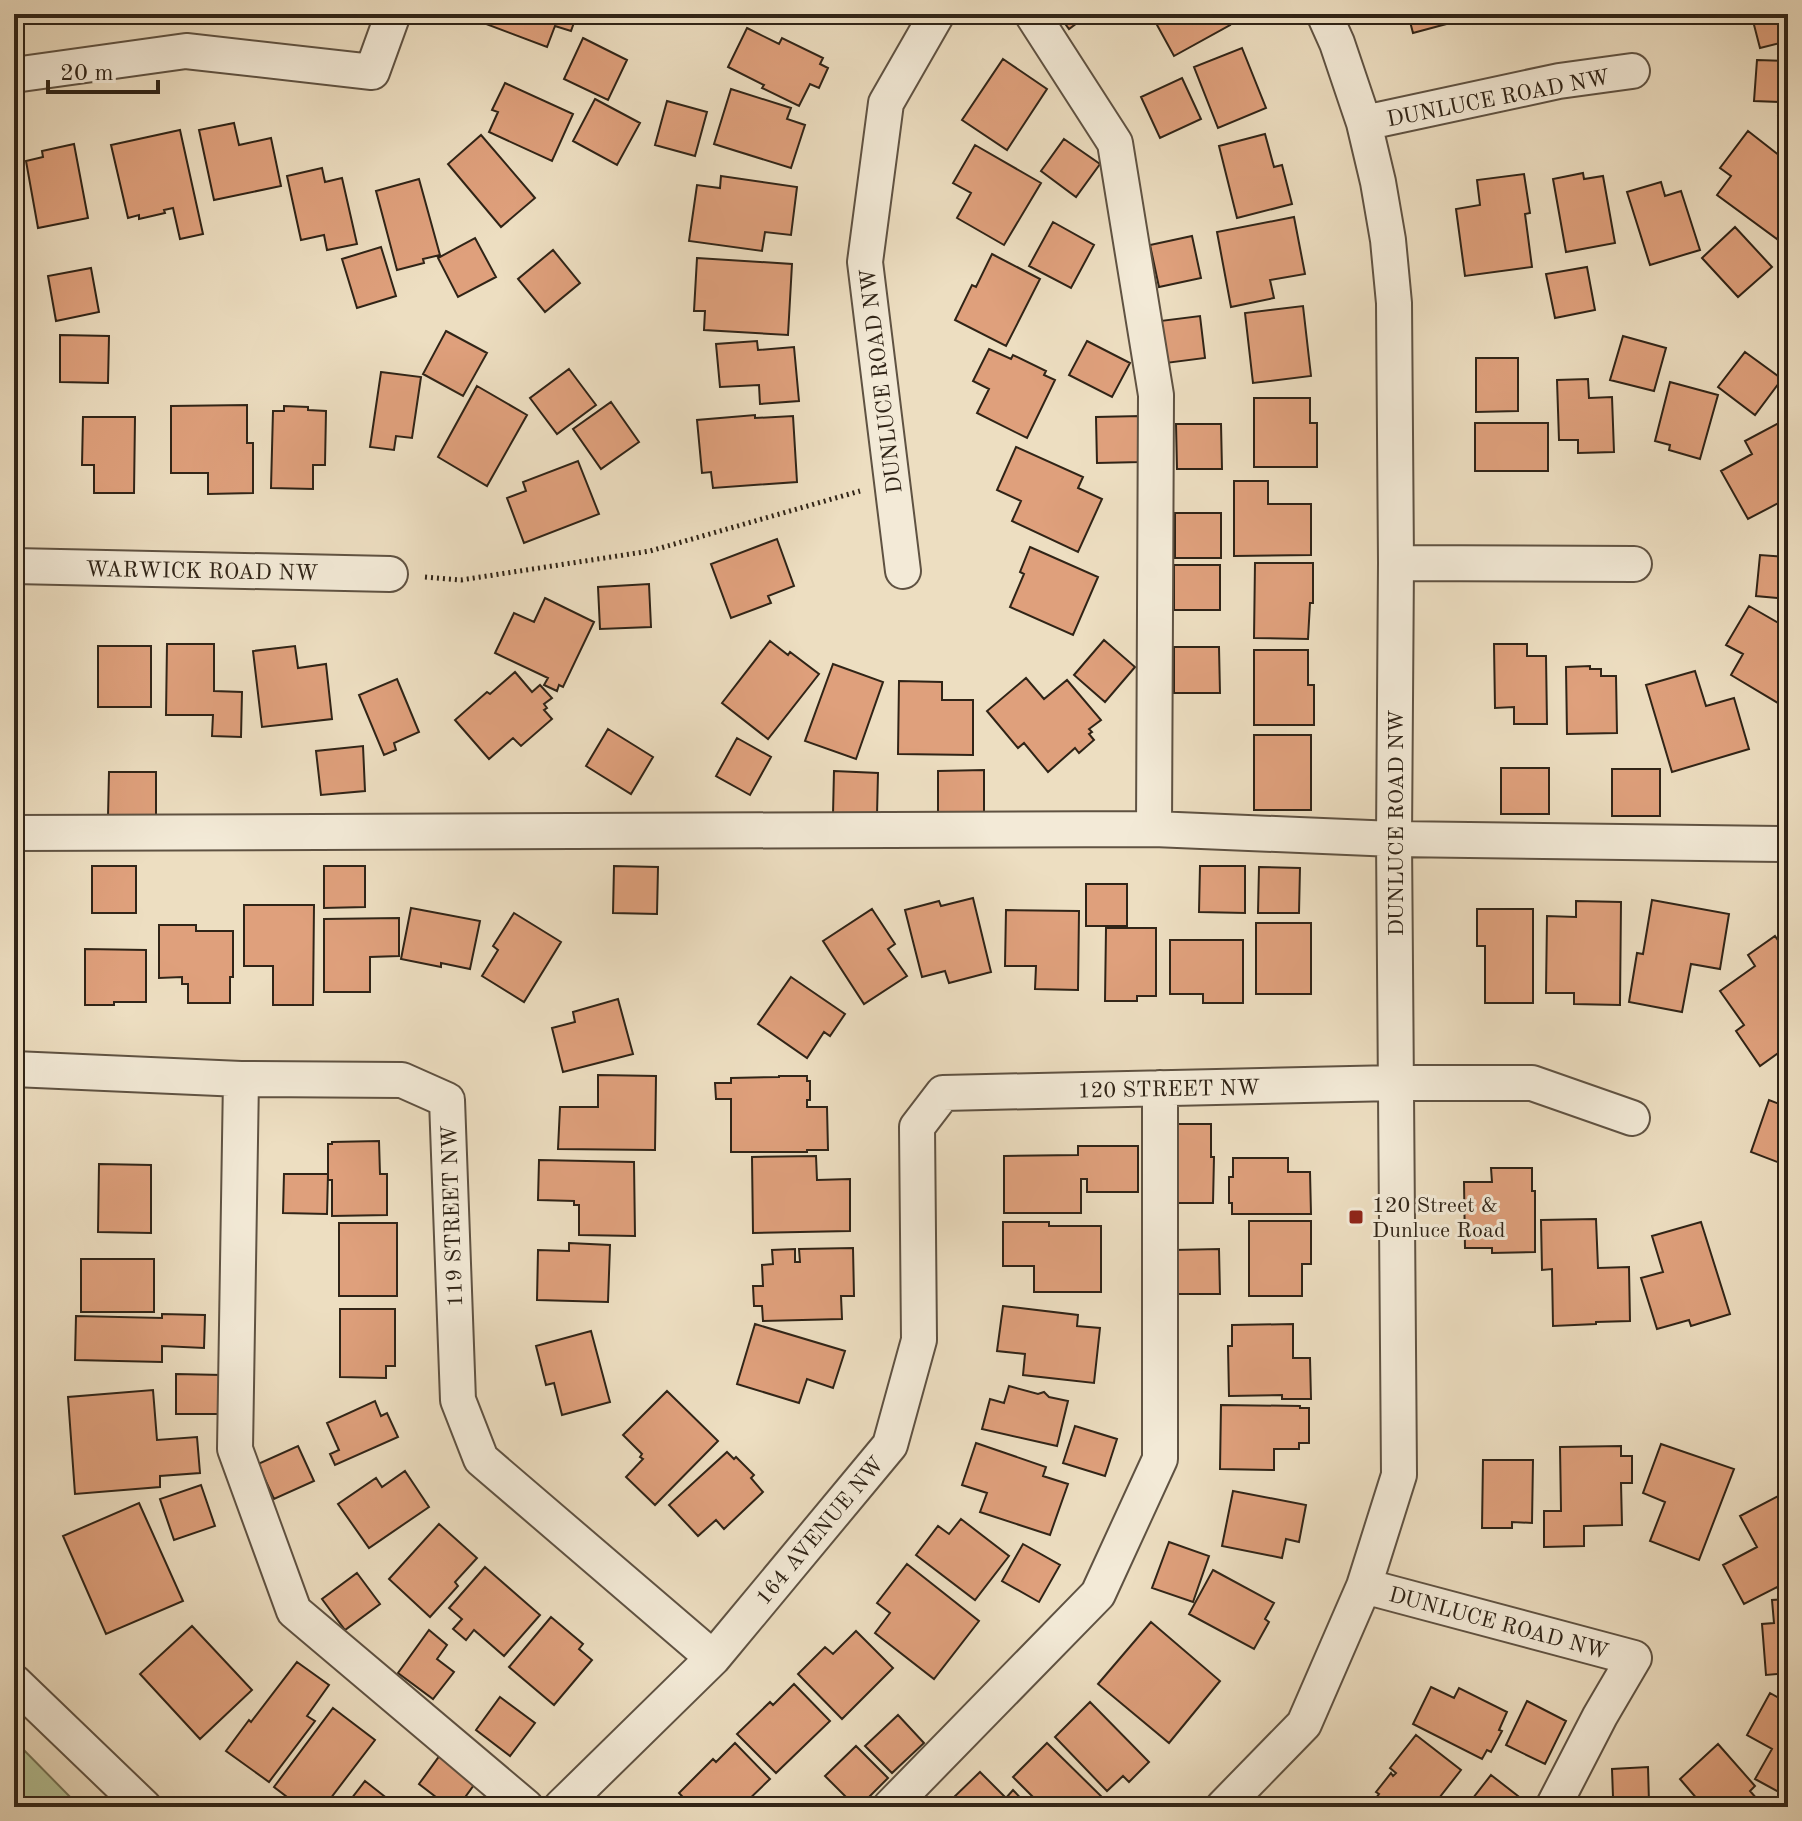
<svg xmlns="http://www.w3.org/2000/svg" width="1802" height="1821" font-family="'Old Standard TT',serif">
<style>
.green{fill:#b5c296;stroke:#727356;stroke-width:2}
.building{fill:#dfa07c;stroke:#302417;stroke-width:2}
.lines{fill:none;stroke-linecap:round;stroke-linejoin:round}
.minor-casing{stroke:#5f5242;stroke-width:38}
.path{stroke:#302417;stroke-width:5;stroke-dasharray:2 4;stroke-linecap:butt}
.minor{stroke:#f3ead7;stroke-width:34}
.poi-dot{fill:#8f2418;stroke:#f3ead7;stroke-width:3}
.labels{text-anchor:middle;stroke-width:6;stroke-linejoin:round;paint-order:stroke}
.street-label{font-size:22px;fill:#302417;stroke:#f3ead7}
.poi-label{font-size:22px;fill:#302417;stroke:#f3ead7;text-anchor:start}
</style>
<rect width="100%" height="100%" fill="#eddec1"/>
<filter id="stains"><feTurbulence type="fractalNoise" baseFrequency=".0025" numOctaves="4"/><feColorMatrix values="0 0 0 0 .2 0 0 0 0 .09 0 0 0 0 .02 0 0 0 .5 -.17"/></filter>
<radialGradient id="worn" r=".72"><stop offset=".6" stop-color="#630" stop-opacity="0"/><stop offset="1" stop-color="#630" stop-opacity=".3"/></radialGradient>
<path class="green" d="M14,1740l66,67h-66z"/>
<path class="building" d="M490,14h87l-6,17 -16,-5 -8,21 -61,-23z
M1058,14h31l-20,15z
M1151,14h73l6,11 -56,31z
M1408,14h55l2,5 -52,14z
M1762,14h26v27l-28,7 -7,-27 10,-3z
M747,28l32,16 3,-6 41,20 -3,6 8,4 -9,20 -9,-4 -11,22 -37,-18 2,-3 -36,-18z
M583,38l44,22 -19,40 -44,-21z
M1242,48l24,60 -48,20 -24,-61z
M1003,59l44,30 -40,61 -45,-30z
M1757,60l31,1v55l-10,-1 1,-13 -25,-1z
M1182,78l19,41 -41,19 -19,-41z
M505,83l68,31 -21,47 -63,-29 9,-20 -6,-2z
M731,89l60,19 -4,11 18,6 -14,43 -77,-24z
M595,99l45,24 -23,42 -44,-24z
M667,101l40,11 -12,44 -40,-11z
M234,123l5,22 32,-7 10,48 -67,14 -15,-70z
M180,130l23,104 -23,5 -7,-31 -9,2 1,3 -26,6v-4l-11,3 -17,-73z
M1748,131l37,29 -4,6 7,5v53l-11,15 -60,-44 14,-19 -11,-8z
M1265,134l9,33 8,-2 10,39 -55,14 -18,-72z
M481,135l54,63 -34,29 -53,-63z
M1064,139l36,25 -24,33 -35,-26z
M74,144l14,74 -50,10 -12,-67 17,-4 -1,-6z
M975,145l66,38 -37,62 -47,-27 14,-25 -18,-10z
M322,168l3,14 17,-4 15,66 -30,6 -3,-15 -23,5 -14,-64z
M1583,173l1,6 19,-3 12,67 -49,9 -13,-73z
M1524,174l6,39 -5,1 7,53 -67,9 -9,-67 24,-4 -3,-25z
M721,176l76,11 -6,48 -26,-3 -3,19 -73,-10 8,-56 23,3z
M419,179l21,76 -17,4 1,4 -27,7 -21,-79z
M1661,182l4,14 16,-5 19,59 -50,15 -23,-73z
M1294,217l11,57 -35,6 4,18 -43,9 -14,-75z
M1053,222l41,23 -23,43 -42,-22z
M1735,227l37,40 -34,30 -36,-39z
M1192,236l9,42 -42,9 -9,-42z
M475,238l21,39 -38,20 -20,-39z
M381,247l15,49 -39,12 -15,-49z
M553,250l27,33 -35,29 -27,-33z
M992,254l48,25 -34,67 -51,-26 17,-35 4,2z
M697,258l95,6 -4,71 -84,-5 1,-19h-11z
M1587,267l8,43 -40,8 -9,-44z
M91,268l8,44 -43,9 -8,-45z
M1303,306l8,70 -58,7 -8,-70z
M1200,316l5,42 -39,5 -6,-42z
M446,331l41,22 -24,43 -40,-22z
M60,335l49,1 -1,47 -48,-1z
M1623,336l43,12 -12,43 -44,-11z
M757,341l1,9 36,-3 5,54 -39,3 -1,-19 -39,2 -4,-43z
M1087,341l43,22 -18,34 -43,-22z
M989,349l22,10 2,-4 33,16 -2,4 11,5 -28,58 -50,-25 12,-24 -16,-8z
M1745,352l37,27 -27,36 -37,-28z
M1476,358h42v53l-42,1z
M569,369l27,36 -39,29 -27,-36z
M381,372l40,5 -9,61 -16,-2 -2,14 -24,-3z
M1588,379l1,19 23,-1 2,55 -36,1v-13h-19l-2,-60z
M1670,382l48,13 -18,64 -31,-9 1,-5 -15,-4z
M477,386l50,29 -40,71 -49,-29z
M1254,398h56v25h7v44h-63z
M611,402l28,40 -38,27 -28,-40z
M247,405v38h6v50l-45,1v-21h-37v-67z
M284,406l24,1v3l18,1 -1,54h-12v24l-42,-1 2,-77h11z
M755,415v3l38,-2 4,66 -84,6 -2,-16 -9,1 -5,-53z
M1140,416l1,46 -44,1 -1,-46z
M83,417h52l-1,76h-40v-28h-12z
M1788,418v80l-40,21 -27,-48 31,-17 -7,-13z
M1475,423h73v48h-73z
M1176,424h45l1,45h-45z
M1016,447l67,30 -5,11 24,11 -24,53 -66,-31 9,-20 -24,-11z
M578,461l21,53 -75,29 -17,-45 19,-7 -3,-9z
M1234,481h34v23h43v51l-77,1z
M1175,513h46v45h-46z
M777,539l17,47 -26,10 3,7 -40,15 -20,-54z
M1786,544h2v55l-32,-3 4,-41 25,2z
M1030,547l68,30 -25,58 -63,-28 14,-33 -4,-2z
M1255,563h58v40h-3l-2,36 -54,-1z
M1174,565h46v45h-46z
M649,584l2,43 -51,2 -2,-42z
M545,598l49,24 -31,65 -4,-2 -2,6 -13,-6 4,-7 -53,-25 19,-40 20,9z
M1749,606l33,19 -2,3 8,5v76l-57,-34 12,-21 -17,-9z
M1104,640l31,27 -30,35 -31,-27z
M770,641l18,14 2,-3 29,22 -51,65 -46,-36z
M167,644h47v47l28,1 -1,45 -29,-1 1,-21h-47z
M1494,644h33v12h19l1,68h-33v-17l-19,1z
M98,646h53v61h-53z
M295,646l3,22 28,-4 6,55 -70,8 -9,-76z
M1174,647h45l1,46h-46z
M1254,650h54v35h6v40h-60z
M833,664l50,18 -27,77 -51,-18z
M1590,666v3h11v7h15l1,57 -50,1 -1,-67z
M1695,671l11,35 28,-8 15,51 -77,23 -26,-87z
M515,672l17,20 8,-7 12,13 -8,6 3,4 -3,2 8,9 -31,27 -8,-8 -24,21 -34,-39 32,-28 3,2z
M1026,678l18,21 23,-19 34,40 -12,9 3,3 -3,2 5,6 -15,13 -4,-5 -27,24 -24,-29 -6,5 -31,-37z
M397,679l22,53 -25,11 2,7 -12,5 -25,-60z
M899,681l43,1v18h31v55l-75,-1z
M608,729l45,28 -22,37 -45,-28z
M1254,735h57v75h-57z
M737,738l34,19 -21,38 -34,-19z
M363,746l2,45 -44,4 -5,-44z
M1501,768h48v46h-48z
M1612,769h48v47h-48z
M984,770v43l-46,1v-43z
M834,771l44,2 -1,42 -44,-1z
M109,772h47v44h-48z
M92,866h44v47h-44z
M324,866h41v41l-41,1z
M614,866l44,1 -1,47 -44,-1z
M1200,866h45v47l-46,-1z
M1259,867l41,1 -1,45h-41z
M1086,884h41v42h-41z
M973,898l18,74 -42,11 -4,-12 -23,6 -17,-67 34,-9 2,5z
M1652,900l77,14 -9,55 -29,-5 -9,48 -53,-10 8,-49 6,1z
M1576,901l45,1 -1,103 -46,-1v-11h-28l1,-77 29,1z
M244,905h70l-1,100h-40v-39h-29z
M411,908l69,13 -10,48 -29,-6v4l-40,-8z
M872,909l23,35 -7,5 19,27 -43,28 -41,-63z
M1477,909h56v94h-48v-57h-8z
M1006,910l73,1 -1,79 -43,-1 1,-23h-31z
M514,913l47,29 -37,60 -42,-26 16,-26 -5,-4z
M399,918v38l-29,1v35h-46v-73z
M1256,923h55v71h-55z
M159,925h37v6h37v46h-3v26h-42v-19h-6v-7l-23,1z
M1106,928h50v68h-19v5h-32z
M1775,936l13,19v91l-28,20 -24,-35 8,-6 -24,-34 35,-25 -7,-11z
M1170,940h73v63h-40v-9h-33z
M85,949l61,1v52h-32v3h-29z
M791,977l54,37 -15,22 -6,-4 -17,26 -49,-34z
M618,999l15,55 -70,18 -11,-44 23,-6 -2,-10z
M598,1075l58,1 -1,74 -97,-1 2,-42h38z
M779,1076h28v5h3v19h-3v7h20l1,43h-21v2h-76v-53h-15l-1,-16h16v-5l48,-1z
M1788,1089v77l-37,-14 18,-52 13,5z
M1169,1124h42v33h3l-1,46h-39z
M379,1141l1,33h7v41l-55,1v-36h-4v-36h4v-2z
M1078,1146h60v46h-51v-13h-6v34h-77v-57l74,-1z
M816,1156l1,24 33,-1v52l-97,2 -1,-76z
M1233,1158h55v14h22l1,42h-79v-11h-3v-26h4z
M539,1160l95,2 1,74 -56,-1v-30h-5v-4l-36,-1z
M99,1164l52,1v68l-53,-1z
M1491,1168h41v23h3v61l-43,1v-5h-27l-1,-66h28z
M284,1174h44l-1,40 -44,-1z
M1596,1219l2,49 31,-1 1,54 -34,1v2l-43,2 -1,-57 -10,1 -1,-50z
M1249,1221h62v43h-9v32h-53z
M1003,1222h46v4h52v66h-67v-26h-31z
M1701,1222l29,92 -39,12 -2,-6 -32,9 -16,-51 22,-6 -11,-36z
M339,1223h58v73h-58z
M569,1243l41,2 -2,57 -71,-2 1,-50 31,1z
M853,1248l1,48h-13l1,23 -79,2 -1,-15h-8l-1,-20h10l-1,-21 11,-1 -1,-14 23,-1v13h5l-1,-13z
M1219,1249l1,45h-46v-44z
M81,1259h73v53h-73z
M1003,1306l75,9 -1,11 23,2 -6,55 -71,-8 2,-21 -28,-3z
M340,1309h55v57h-9v12l-46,-1z
M162,1314l43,1 -1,33 -42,-2v16l-87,-2 1,-44 86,2z
M755,1324l90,27 -12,37 -26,-9 -8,24 -62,-19z
M1293,1324v34h17l1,41h-29v-4l-53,1 -1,-50h4v-21z
M591,1331l19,71 -48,13 -8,-32 -8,2 -10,-39z
M176,1374l46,1v39h-46z
M1009,1386l29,8 6,-2 5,5 19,4 -11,45 -75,-17 8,-30 14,4z
M153,1390l4,50 40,-3 3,36 -40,3v11l-85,7 -7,-97z
M667,1391l51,50 -63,64 -29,-28 17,-18 -3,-2 2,-3 -19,-19z
M375,1401l6,15 6,-3 11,24 -63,28 -5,-11 9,-4 -12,-27z
M1221,1405l79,1v2h9v35h-10v6h-25v21l-54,-1z
M1075,1426l42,13 -12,37 -42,-13z
M976,1443l70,24 -3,9 25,8 -18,51 -70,-23 7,-19 -25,-8z
M1661,1444l73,25 -35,91 -49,-19 15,-39 -22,-9z
M298,1446l16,35 -40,18 -16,-35z
M1621,1446v10h11v27h-11l1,42 -38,1v20l-40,1v-36h17l-1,-64z
M727,1452l7,7 2,-2 18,18 -3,3 12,14 -39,37 -8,-9 -18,16 -29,-31z
M1483,1460h50l-1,63 -20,-1v6h-30z
M405,1471l24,36 -60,41 -31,-44 38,-26 6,9z
M201,1485l14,41 -41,14 -14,-41z
M1233,1491l73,14 -7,37 -13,-3 -4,19 -60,-12z
M1788,1491v98l-8,4 -3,-6 -33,17 -21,-39 34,-18 -17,-31z
M139,1503l44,98 -77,33 -43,-98z
M961,1519l48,37 -34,44 -59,-45 22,-29 11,8z
M439,1524l38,34 -22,24 3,4 -28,31 -41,-38z
M1169,1542l40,14 -16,46 -41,-14z
M1023,1544l37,21 -21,37 -37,-21z
M907,1564l72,57 -45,58 -59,-46 15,-20 -13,-10z
M485,1567l55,48 -36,41 -30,-26 -8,10 -13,-11 9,-10 -13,-11z
M1213,1570l61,33 -9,16 4,3 -15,27 -65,-35z
M357,1573l23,31 -35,26 -23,-31z
M1788,1599v74l-22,2 -4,-51 12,-1 -2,-23z
M551,1617l32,27 -4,5 13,11 -38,45 -45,-38z
M1151,1622l69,59 -51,62 -71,-59z
M192,1626l60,64 -52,49 -60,-65z
M429,1630l18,15 -10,14 17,13 -21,27 -35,-26z
M856,1631l37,37 -51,51 -44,-45 27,-27 8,7z
M297,1662l32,23 -22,31 8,5 -46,61 -43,-31 23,-31 2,2z
M794,1684l36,37 -54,52 -39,-39 33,-32 3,3z
M1431,1687l23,11 5,-10 48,24 -8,18 3,1 -11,21 -4,-2 -5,9 -69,-35z
M1770,1693l18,10v94l-33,-18 17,-30 -25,-14z
M500,1697l35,26 -25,33 -34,-26z
M1527,1701l39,20 -21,43 -39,-19z
M1090,1702l59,60 -20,20 -6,-6 -16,15 -52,-54z
M333,1708l42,32 -51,67h-12l-9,-7 -4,6 -25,-19z
M898,1715l26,28 -32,30 -27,-27z
M1416,1735l45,35 -29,37h-44l-12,-9 3,-4 -3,-2 15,-19 2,3 3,-3 -6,-5z
M735,1743l35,36 -29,28h-49l-13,-14 34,-34 3,3z
M1047,1743l61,60 -4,4h-61l-30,-30z
M1718,1744l37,42 -5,5 14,16h-60l-24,-28z
M856,1746l32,32 -29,29h-3l-31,-31z
M443,1751l36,27 -21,29h-9l-30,-23z
M1648,1767l1,35h5v5h-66l-1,-4 21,-1 -1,-5h6l-1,-28z
M980,1772l26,26 7,-8 16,17h-69l-8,-8z
M1491,1775l36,28 -3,4h-58z
M365,1781l33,26h-53z"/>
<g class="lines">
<g class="minor-casing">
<path id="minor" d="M1032,14l83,129 41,252 -2,434
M14,75l172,-24 186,21 21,-58
M1364,123l195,-42 73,-10
M1396,563l238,1
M14,566l376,8
M903,571l-38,-309 21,-159 51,-89
M14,833l1140,-4 240,10 394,5
M14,1069l227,10 161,1 45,20 11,300 23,59 232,199
M241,1079l-6,370 59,162 232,196
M1364,1586l270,72 -34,58 -47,91
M14,1682l130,125
M561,1807l152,-149 177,-213 29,-105 -2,-213 26,-34 453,-10h136l100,35
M890,1807l208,-213 62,-135v-371
M1223,1807l81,-83 60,-138 35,-111 -5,-636 2,-276 -2,-260 -6,-63 -10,-58 -14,-59 -27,-80 -13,-29"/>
</g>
<path class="path" d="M425,577l36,3 189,-29 210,-60"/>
<use href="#minor" class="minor"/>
</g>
<rect class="poi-dot" x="1348" y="1209" width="16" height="16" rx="4"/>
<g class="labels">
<g class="street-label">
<text transform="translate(1498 97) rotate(-11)" y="8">DUNLUCE ROAD NW</text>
<text transform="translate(880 381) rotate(-97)" y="8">DUNLUCE ROAD NW</text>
<text transform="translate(202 570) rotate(1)" y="8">WARWICK ROAD NW</text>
<text transform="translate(1395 823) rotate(-90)" y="8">DUNLUCE ROAD NW</text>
<text transform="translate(1169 1088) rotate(-1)" y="8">120 STREET NW</text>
<text transform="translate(451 1216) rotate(-92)" y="8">119 STREET NW</text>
<text transform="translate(819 1530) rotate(-50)" y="8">164 AVENUE NW</text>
<text transform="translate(1499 1622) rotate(15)" y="8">DUNLUCE ROAD NW</text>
</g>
<g class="poi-label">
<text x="1372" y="1212">120 Street &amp;<tspan x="1372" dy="25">Dunluce Road</tspan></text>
</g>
</g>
<rect width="1802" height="1821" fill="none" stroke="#eddec1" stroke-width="48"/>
<rect x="16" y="16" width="1770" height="1789" fill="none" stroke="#302417" stroke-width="4"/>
<rect x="24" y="24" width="1754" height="1773" fill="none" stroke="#302417" stroke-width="2"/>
<path d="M48 80v12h110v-12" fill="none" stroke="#302417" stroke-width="4"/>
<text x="60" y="80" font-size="24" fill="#302417" stroke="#f3ead7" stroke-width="6" paint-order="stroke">20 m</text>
<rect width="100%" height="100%" filter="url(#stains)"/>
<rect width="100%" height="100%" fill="url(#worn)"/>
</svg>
